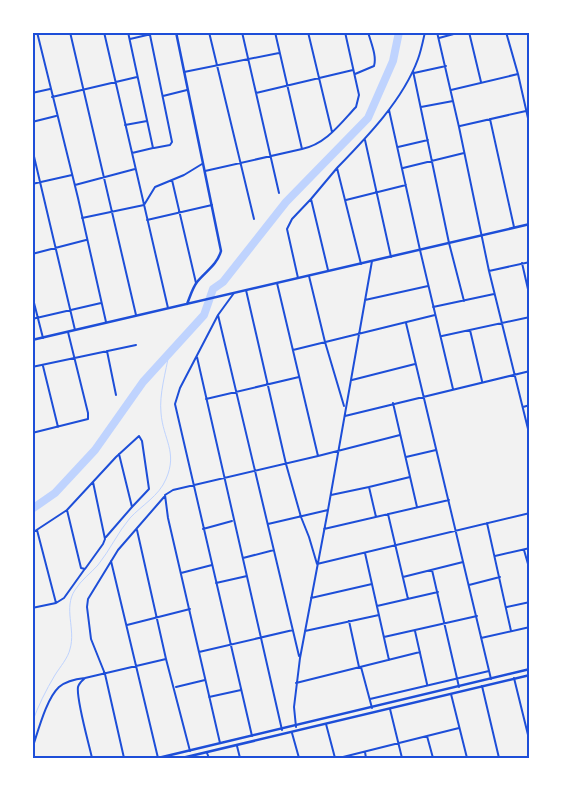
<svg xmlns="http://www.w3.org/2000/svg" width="562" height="791" font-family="'Roboto Condensed',sans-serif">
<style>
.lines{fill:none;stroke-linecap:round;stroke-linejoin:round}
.stream{stroke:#bfd3fe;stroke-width:1}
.river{stroke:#bfd3fe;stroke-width:8}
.minor{stroke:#1d4ed8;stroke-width:2}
.tertiary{stroke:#1d4ed8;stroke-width:2.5}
.secondary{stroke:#1d4ed8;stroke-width:2.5}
.neatline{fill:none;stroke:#1d4ed8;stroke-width:2}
</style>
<rect width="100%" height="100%" fill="#f2f2f2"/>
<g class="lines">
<path class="stream" d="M32,723c6,-17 14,-33 23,-48 5,-8 13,-17 15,-26 6,-20 -7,-41 5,-59 6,-10 16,-17 23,-25 12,-15 20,-33 32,-47 12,-13 29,-22 36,-39 12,-27 -3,-40 -5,-66 -2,-19 5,-41 8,-60"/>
<path class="river" d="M32,509l23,-16 40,-43 48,-68 61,-67 9,-26 10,-7 63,-80 82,-84 25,-57 6,-29"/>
<path class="minor" d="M37,32l41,166 28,124
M70,32l66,283
M104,32l64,276
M128,32l25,116 -21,5
M209,32l45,187
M242,32l37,161
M275,32l27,117c24,-5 38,-25 54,-42l3,-12 -14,-63
M308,32l24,100
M437,32l22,95 30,144 41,166
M469,32l12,50
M506,32l12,42 12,53
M150,35l22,107 -2,3 -16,3
M439,38l22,-6
M130,39l30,-7
M413,71l36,172 15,58
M184,72l95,-19
M414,73l32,-7
M355,74l19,-8c3,-10 -3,-23 -6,-34
M451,90l67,-16
M32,93l18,-4
M256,93l97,-23
M163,96l24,-6
M52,97l85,-20
M421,107l32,-6
M389,110l31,140 33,139
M490,119l24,108
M32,122l24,-6
M125,125l22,-4
M460,126l66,-15
M365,140l26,117
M398,147l30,-7
M32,148l43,182
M403,168l61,-15
M205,171l97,-22
M172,180l24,103
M32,184l40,-9
M75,185l60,-16
M311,199l17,71
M346,200l60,-15
M82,218l62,-13 11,-18 29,-12 18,-11
M147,220l65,-15
M32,254l54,-14
M522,263l8,35
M361,264l-24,-96c30,-31 66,-68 81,-109 3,-8 5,-18 7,-27
M489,271l41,-9
M309,276l16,66 19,64
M298,278l-11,-49 5,-10 19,-20 26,-31
M277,283l41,173 82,-21
M246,290l40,174 15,53 8,20 8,27 213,-51
M234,293l-16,22 -38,73 -5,16 77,332
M32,295l11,43
M365,300l63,-14
M433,307l61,-13
M218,315l81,341
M32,319l69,-16
M406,323l85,356
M470,330l12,51
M442,336l88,-19
M293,350l142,-35
M107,351l9,44
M197,357l85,373
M43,366l15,61
M32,367l104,-22
M352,380l63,-16
M206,399l93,-22
M393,403l24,104
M523,407l7,-2
M345,416l185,-45
M32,433l56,-14v-6l-20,-81
M406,457l30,-7
M369,487l41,-10
M331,495l38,-8 7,30
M67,510l14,58 4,1 18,-25 2,-5 -12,-57
M388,514l20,85
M487,523l24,108
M268,524l60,-14
M203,529l29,-8
M324,529l125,-29
M37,530l19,73
M137,530l29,129 24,92
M32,533l35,-23 49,-53 23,-21 3,5 7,48 -17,18
M106,537l26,-30 -13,-53
M524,550l6,21
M365,553l24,107
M495,556l35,-8
M243,558l31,-8
M111,561l47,197
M432,570l27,117
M181,573l31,-8
M403,577l60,-15
M216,583l31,-7
M469,585l31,-8
M311,598l61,-14
M377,606l61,-14
M507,607l23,-5
M32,608l24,-5 8,-5 20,-28
M349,621l10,46
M127,625l63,-16
M305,631l74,-16
M415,631l12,53
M384,637l93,-21
M481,638l49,-11
M199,652l94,-22
M361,667l11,41
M514,678l16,65
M296,683l124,-31
M482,686l17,72
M176,687l29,-7
M451,694l16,64
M209,697l32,-7
M370,699l119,-28
M390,709l12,49
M326,724l9,34
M296,727l-2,-20 6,-49 28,-148 44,-249
M292,733l7,25
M427,736l6,22
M220,743l-52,-225 -3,-23 8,-5 145,-34
M237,746l3,12
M32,749c6,-17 14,-50 27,-62 7,-6 17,-8 26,-9
M365,752l1,6
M207,753l2,5
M92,758c-3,-14 -16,-59 -14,-71 1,-4 4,-6 7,-9l81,-19
M124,758l-19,-84 -14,-35 -4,-32 1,-8 30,-49 46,-53
M339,758l120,-30
M529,758h1"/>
<path class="tertiary" d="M176,32l45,219c-4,14 -15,20 -24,31 -5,7 -7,15 -10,22
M32,340l498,-116"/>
<path class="secondary" d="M158,758l372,-89
M182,758l348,-83"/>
</g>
<rect width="562" height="791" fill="none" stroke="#ffffff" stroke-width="68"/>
<rect x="34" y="34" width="494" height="723" class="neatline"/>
</svg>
